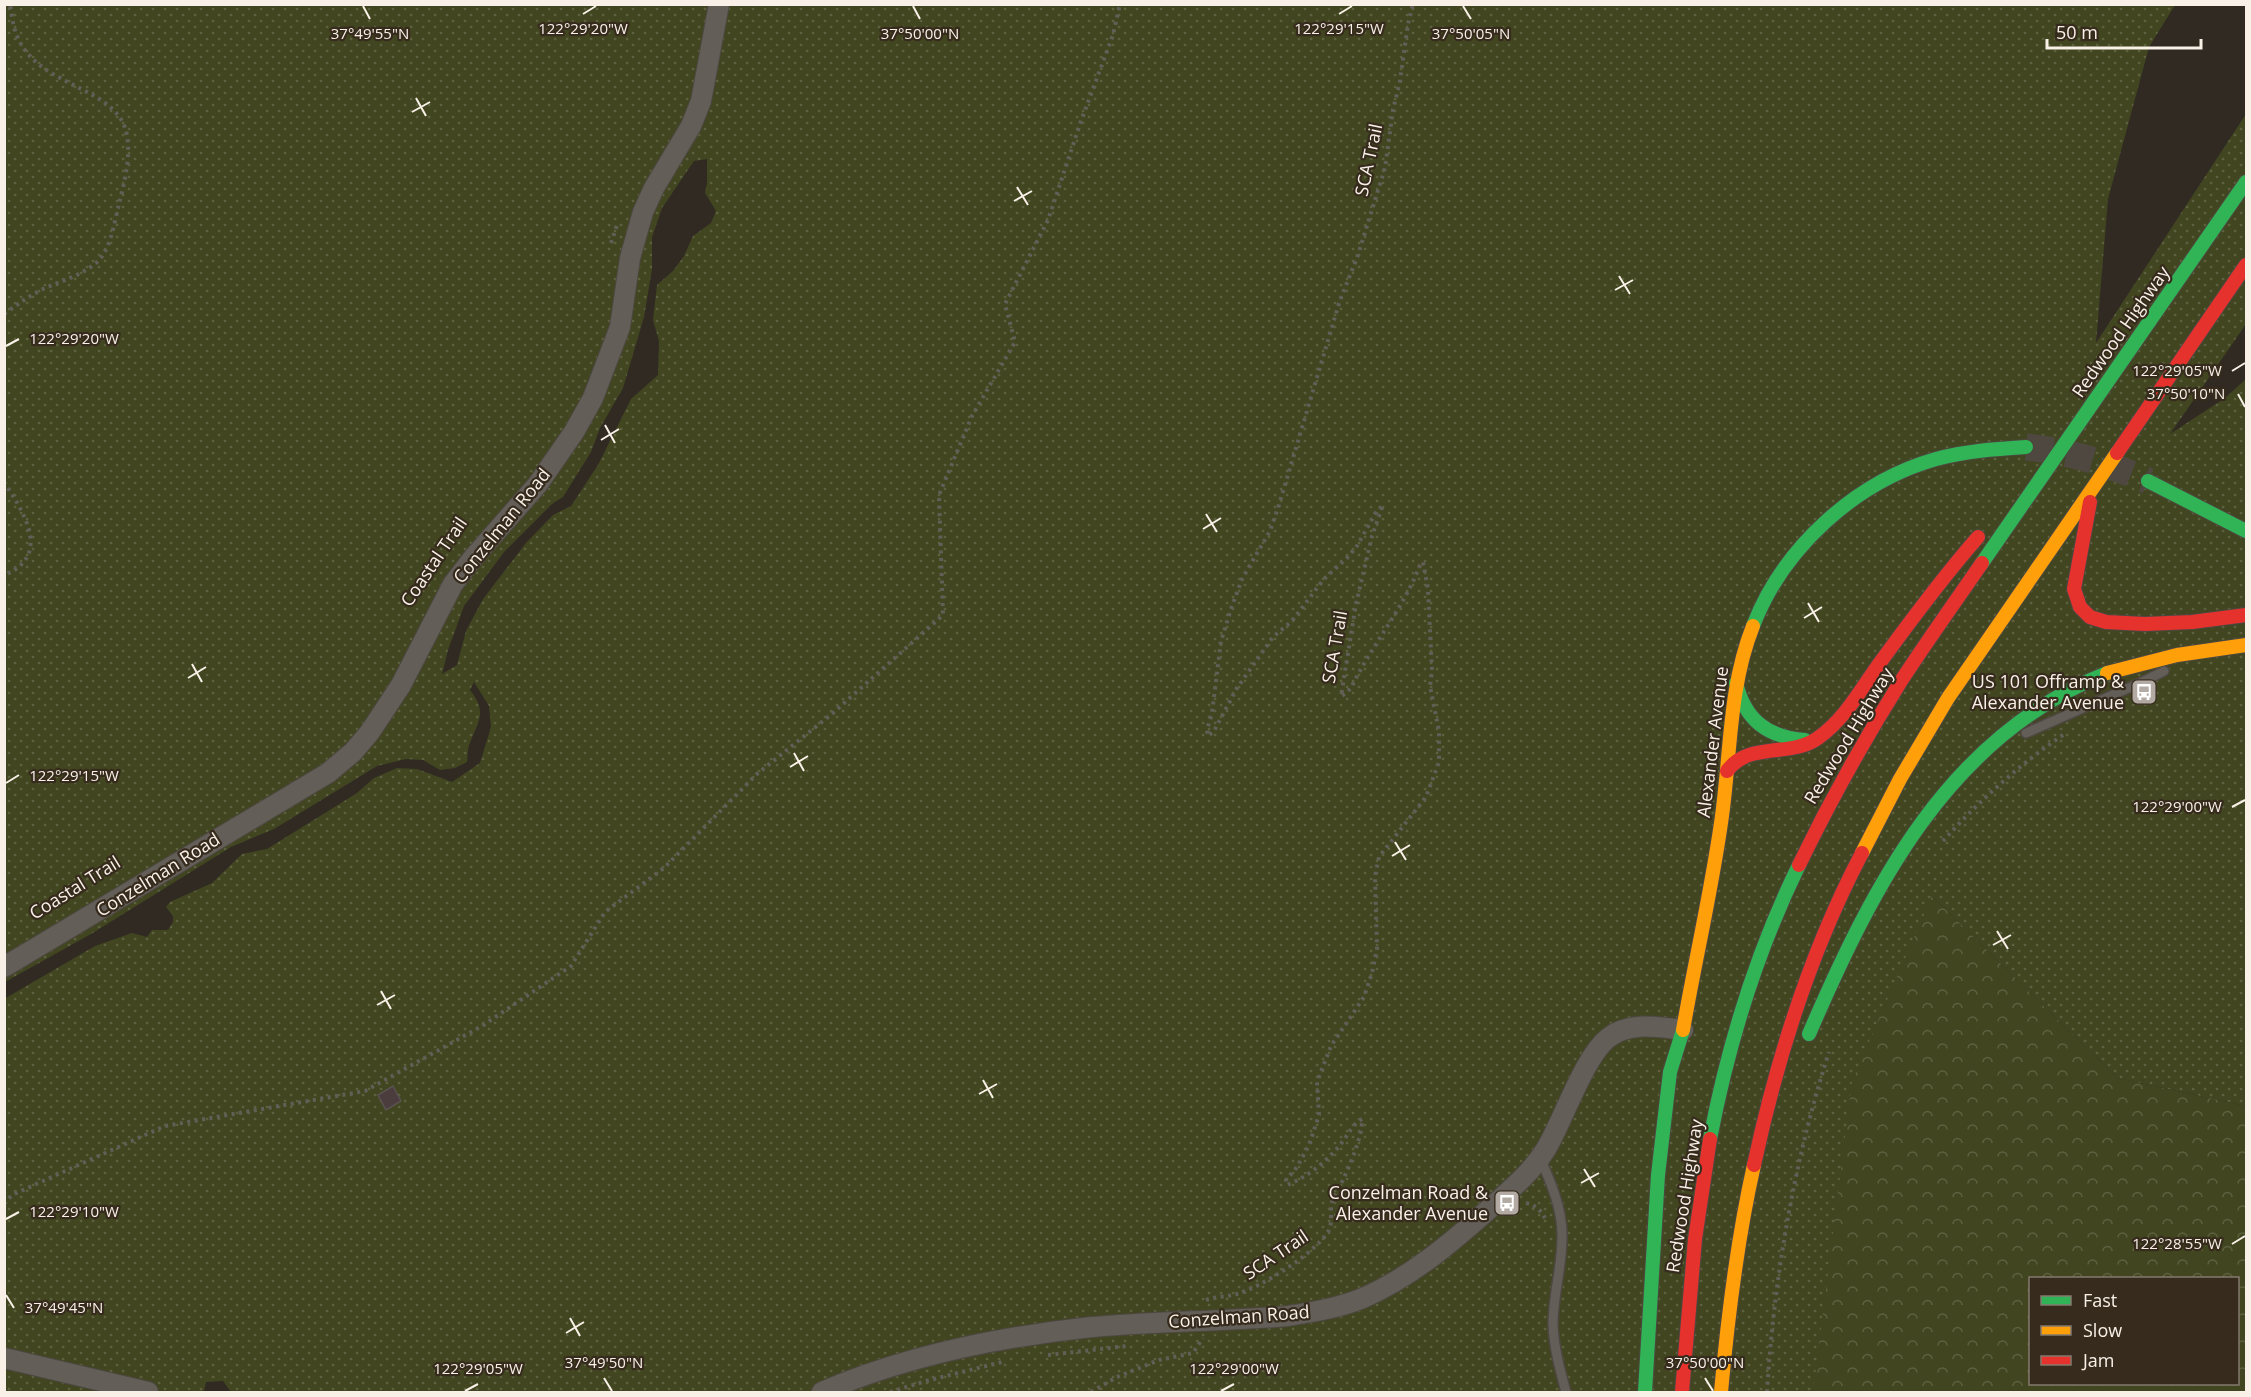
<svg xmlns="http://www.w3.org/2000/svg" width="2251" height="1397" font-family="'Open Sans',sans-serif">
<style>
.grass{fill:url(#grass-dots);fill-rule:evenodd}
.forest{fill:url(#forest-crowns);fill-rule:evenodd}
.building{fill:#4b3c3d;stroke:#5a5351;stroke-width:1.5}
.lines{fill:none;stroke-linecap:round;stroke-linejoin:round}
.secondary-tunnel{stroke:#4e4840;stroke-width:27;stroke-dasharray:27 14;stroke-linecap:butt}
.lane-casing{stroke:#4d4740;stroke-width:12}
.street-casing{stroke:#4d4740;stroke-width:22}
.fast-casing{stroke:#4d4740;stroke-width:16}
.slow-casing{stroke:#4d4740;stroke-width:16}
.jam-casing{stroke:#4d4740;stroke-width:16}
.path{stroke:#635f58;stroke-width:4;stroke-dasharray:3 4.5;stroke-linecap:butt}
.lane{stroke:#635e58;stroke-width:9}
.street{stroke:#635e58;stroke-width:20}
.fast{stroke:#30b455;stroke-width:14}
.slow{stroke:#ff9f0a;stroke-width:14}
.jam{stroke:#e5322d;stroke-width:14}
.ticks{fill:none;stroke:#f9f1e8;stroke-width:2}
.labels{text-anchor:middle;stroke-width:4.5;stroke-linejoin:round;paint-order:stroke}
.street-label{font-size:18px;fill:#f9f1e8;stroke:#362b1c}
.poi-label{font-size:18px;fill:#f9f1e8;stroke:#362b1c;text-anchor:end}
.ticks-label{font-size:15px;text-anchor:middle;fill:#f9f1e8;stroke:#362b1c;stroke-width:4.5;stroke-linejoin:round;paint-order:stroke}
</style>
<defs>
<pattern id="grass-dots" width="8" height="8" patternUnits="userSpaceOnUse" patternTransform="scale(1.5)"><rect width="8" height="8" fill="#414620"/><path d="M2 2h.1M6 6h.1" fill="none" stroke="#5d6140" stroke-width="1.8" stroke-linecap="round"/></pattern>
<pattern id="forest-crowns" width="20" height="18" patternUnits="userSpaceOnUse" patternTransform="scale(1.5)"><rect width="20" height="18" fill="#414620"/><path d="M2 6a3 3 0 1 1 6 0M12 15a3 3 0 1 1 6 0" fill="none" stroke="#5d6140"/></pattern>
</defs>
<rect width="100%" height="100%" fill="#302a22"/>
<path class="grass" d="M5,5h2170l-26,42 -41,152 -12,144 150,-229v210l-76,110 55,-36 21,-19v727l-129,-28 -184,-181 -120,495h-1582l-8,-11 -17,1 -2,9 3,1h-202l-1,-393 91,-53 37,-13 15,4 5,-7h16l5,-8v-6l-7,-9 4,-5 42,-19 30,-29 25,-5 90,-56 17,-15 23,-10 20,1 35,13 28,-19 11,-36 -2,-21 -15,-24 -4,8c18,23 8,31 0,53 -3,6 -2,13 -3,19l-12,6 -15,2 -17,-10 -17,-1 -29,7 -103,63 -43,18 -140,87 -86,48zM707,159v24l-2,10 11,18 -5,12 -18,13 -9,20 -11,15 -16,14 -4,35 6,21 -1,34 -27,24 -33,66 -27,41 -18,9 -27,28 -43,56 -17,32 -9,34 -15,9 6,-24 16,-44 40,-54 48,-48 11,-7 28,-45 9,-24 23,-40 21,-71 8,-48v-32l10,-29 32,-47z"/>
<path class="forest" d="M1932,896l185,182 129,28v286h-433l39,-311zM2030,1278h208v106h-208z"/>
<path class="building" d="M393,1086l8,15 -15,9 -8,-15z"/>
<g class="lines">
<path class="secondary-tunnel" d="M2026,447c43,4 83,17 122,34"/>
<g class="lane-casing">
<path id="lane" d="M2026,733l114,-50 24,-12
M1540,1158c11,24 23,53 22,80 0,29 -9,57 -9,87 1,23 7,45 13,67"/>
</g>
<g class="street-casing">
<path id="street" d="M4,967l324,-194 25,-21 17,-20 31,-47 52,-101 20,-26 65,-74 36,-52 19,-34 27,-71 10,-69 13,-46 11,-24 37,-62 10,-25 18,-97
M4,1358l144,34
M822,1392c81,-35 172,-54 261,-64 68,-7 136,-6 205,-12 25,-4 51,-8 75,-18 48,-21 88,-55 126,-89 20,-18 43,-37 57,-60 17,-28 38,-92 62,-111 21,-17 50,-11 75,-8"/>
</g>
<g class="fast-casing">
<path id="fast" d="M2148,481l98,50
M1982,563l264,-381
M1753,626c30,-78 102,-144 183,-167 30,-8 59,-10 90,-12
M1736,683c9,37 31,54 69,57
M1809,1034c64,-148 139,-298 298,-361
M1710,1139c18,-94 47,-188 89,-274
M1645,1392l13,-217 12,-103 13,-42"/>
</g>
<g class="slow-casing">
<path id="slow" d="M2107,673l70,-18 69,-10
M1862,853l38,-74 48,-81 169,-245
M1683,1030c12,-69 28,-137 38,-207 10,-66 7,-134 32,-197
M1721,1392c7,-77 16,-152 33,-227"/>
</g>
<g class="jam-casing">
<path id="jam" d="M2117,453l129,-188
M2090,502l-16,87 6,18 10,10 16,5 39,2 47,-2 54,-7
M1727,771c22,-30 63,-13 91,-33 27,-19 43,-49 61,-74 32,-44 64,-87 99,-127
M1799,865c31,-64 65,-125 102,-184 26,-40 54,-79 81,-118
M1754,1165c23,-107 57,-215 108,-312
M1682,1392l13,-153 15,-100"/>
</g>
<path class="path" d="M611,243l7,-21
M4,314c13,-9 25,-18 39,-25 18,-8 37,-13 53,-26 15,-13 18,-40 23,-59 5,-20 12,-47 8,-68 -7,-49 -86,-48 -108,-96 -6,-11 -7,-24 -9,-36
M4,482c19,29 49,74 0,93
M1943,841c36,-40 78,-78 123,-108
M1526,1203c9,2 14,6 19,15
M4,1204l8,-9 153,-69 200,-35 117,-65 89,-60 34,-54 59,-44 93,-94 76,-61 110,-98 -4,-120 33,-79 43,-74 -10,-38 43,-84 33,-99 32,-86 7,-31
M1206,1300c10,-4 21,-3 31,-6 24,-7 77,-40 91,-62 6,-10 0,-25 6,-35 10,-17 29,-59 28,-78 -9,5 -13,14 -19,22 -13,18 -35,36 -56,44l-1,-5 11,-13 12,-22 10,-30 -2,-33 14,-36 33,-49 8,-24 5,-24 -2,-73 4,-19 47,-60 13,-35v-31l-9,-45 2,-15 -4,-82 -5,-27 -3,3c-16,43 -49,81 -69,123l-6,6 -4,2 15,-92 16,-68 11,-31 -7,7 -19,34 -8,10 -25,23 -32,42 -19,16 -36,51 -23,43 -6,5 -1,-6 5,-17 9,-72 10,-32 11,-30 28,-48 9,-26 61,-205 17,-42 28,-90 8,-58 7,-29 8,-57 5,-20
M1048,1355l79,-9
M890,1392l36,-11 76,-19
M1091,1392l26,-15 42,-17 34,-7 10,-15
M1767,1392c7,-114 27,-231 62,-340"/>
<use href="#lane" class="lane"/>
<use href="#street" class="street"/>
<use href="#fast" class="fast"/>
<use href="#slow" class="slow"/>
<use href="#jam" class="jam"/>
</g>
<path class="ticks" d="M363,6l7,13M913,6l7,13M1463,6l8,13M583,14l13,-8M1339,14l13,-8M416,98l10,18M412,112l18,-10M1017,187l11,18M1014,201l18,-10M1619,276l11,18M1615,290l18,-10M6,346l13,-7M2232,371l13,-8M2238,394l7,13M605,425l10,18M601,440l18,-11M1206,514l11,18M1203,529l18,-11M1808,603l11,19M1804,618l18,-11M192,664l10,18M188,678l18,-11M794,753l10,18M790,767l18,-11M6,783l13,-8M2232,807l13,-7M1395,842l11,18M1392,856l18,-11M1997,931l11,18M1993,945l18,-10M381,991l10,18M377,1005l18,-10M983,1080l10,18M979,1094l18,-10M1584,1169l11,18M1581,1183l18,-10M6,1219l13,-7M2232,1244l13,-8M6,1295l8,13M570,1318l10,18M566,1333l18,-11M604,1378l8,13M1705,1378l8,13M465,1391l13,-7M1221,1391l13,-7"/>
<defs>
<g id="bus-square" transform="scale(1.35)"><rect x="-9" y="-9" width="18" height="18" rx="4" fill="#b3aba3" stroke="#362b1c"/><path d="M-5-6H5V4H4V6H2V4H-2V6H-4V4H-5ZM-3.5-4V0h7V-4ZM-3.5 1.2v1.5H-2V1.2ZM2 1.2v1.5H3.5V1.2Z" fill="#fff"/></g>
</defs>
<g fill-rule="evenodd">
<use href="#bus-square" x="2144" y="692"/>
<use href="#bus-square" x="1507" y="1203"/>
</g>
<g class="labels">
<g class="street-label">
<text transform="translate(1369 160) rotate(-78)" y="6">SCA Trail</text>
<text transform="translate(2121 332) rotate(-55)" y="6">Redwood Highway</text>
<text transform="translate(502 526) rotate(-51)" y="6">Conzelman Road</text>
<text transform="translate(434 562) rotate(-56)" y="6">Coastal Trail</text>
<text transform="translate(1335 647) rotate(-80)" y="6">SCA Trail</text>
<text transform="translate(1849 736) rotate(-59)" y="6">Redwood Highway</text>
<text transform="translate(1713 742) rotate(-83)" y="6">Alexander Avenue</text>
<text transform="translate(158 875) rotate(-32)" y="6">Conzelman Road</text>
<text transform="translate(75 888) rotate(-32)" y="6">Coastal Trail</text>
<text transform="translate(1685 1196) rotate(-81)" y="6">Redwood Highway</text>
<text transform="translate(1276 1255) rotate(-34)" y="6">SCA Trail</text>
<text transform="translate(1239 1317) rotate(-4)" y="6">Conzelman Road</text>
</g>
<g class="poi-label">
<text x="2124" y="688">US 101 Offramp &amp;<tspan x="2124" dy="21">Alexander Avenue</tspan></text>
<text x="1488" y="1199">Conzelman Road &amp;<tspan x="1488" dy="21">Alexander Avenue</tspan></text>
</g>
</g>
<g class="ticks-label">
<text x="583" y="34">122°29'20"W</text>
<text x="1339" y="34">122°29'15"W</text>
<text x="370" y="39">37°49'55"N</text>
<text x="920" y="39">37°50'00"N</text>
<text x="1471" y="39">37°50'05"N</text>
<text x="74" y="344">122°29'20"W</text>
<text x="2177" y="376">122°29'05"W</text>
<text x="2186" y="399">37°50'10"N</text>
<text x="74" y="781">122°29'15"W</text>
<text x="2177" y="812">122°29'00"W</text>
<text x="74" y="1217">122°29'10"W</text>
<text x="2177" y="1249">122°28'55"W</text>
<text x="64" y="1313">37°49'45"N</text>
<text x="604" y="1368">37°49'50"N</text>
<text x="1705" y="1368">37°50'00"N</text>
<text x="478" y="1374">122°29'05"W</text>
<text x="1234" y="1374">122°29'00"W</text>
</g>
<rect width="2251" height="1397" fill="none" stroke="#f9f1e8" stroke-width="12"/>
<rect x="2029" y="1277" width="210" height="108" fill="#362b1c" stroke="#847a6e" stroke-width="1.5"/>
<rect x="2041" y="1296" width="30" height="9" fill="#30b455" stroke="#847a6e" stroke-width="1.5"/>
<text x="2083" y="1307" font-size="18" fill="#f9f1e8">Fast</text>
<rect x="2041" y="1326" width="30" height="9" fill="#ff9f0a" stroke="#847a6e" stroke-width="1.5"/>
<text x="2083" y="1337" font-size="18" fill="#f9f1e8">Slow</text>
<rect x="2041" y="1356" width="30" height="9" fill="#e5322d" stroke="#847a6e" stroke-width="1.5"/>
<text x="2083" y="1367" font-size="18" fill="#f9f1e8">Jam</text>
<path d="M2047 39v9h154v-9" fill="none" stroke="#f9f1e8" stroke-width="3"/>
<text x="2056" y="39" font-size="18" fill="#f9f1e8" stroke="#362b1c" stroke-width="4.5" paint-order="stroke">50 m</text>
</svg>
